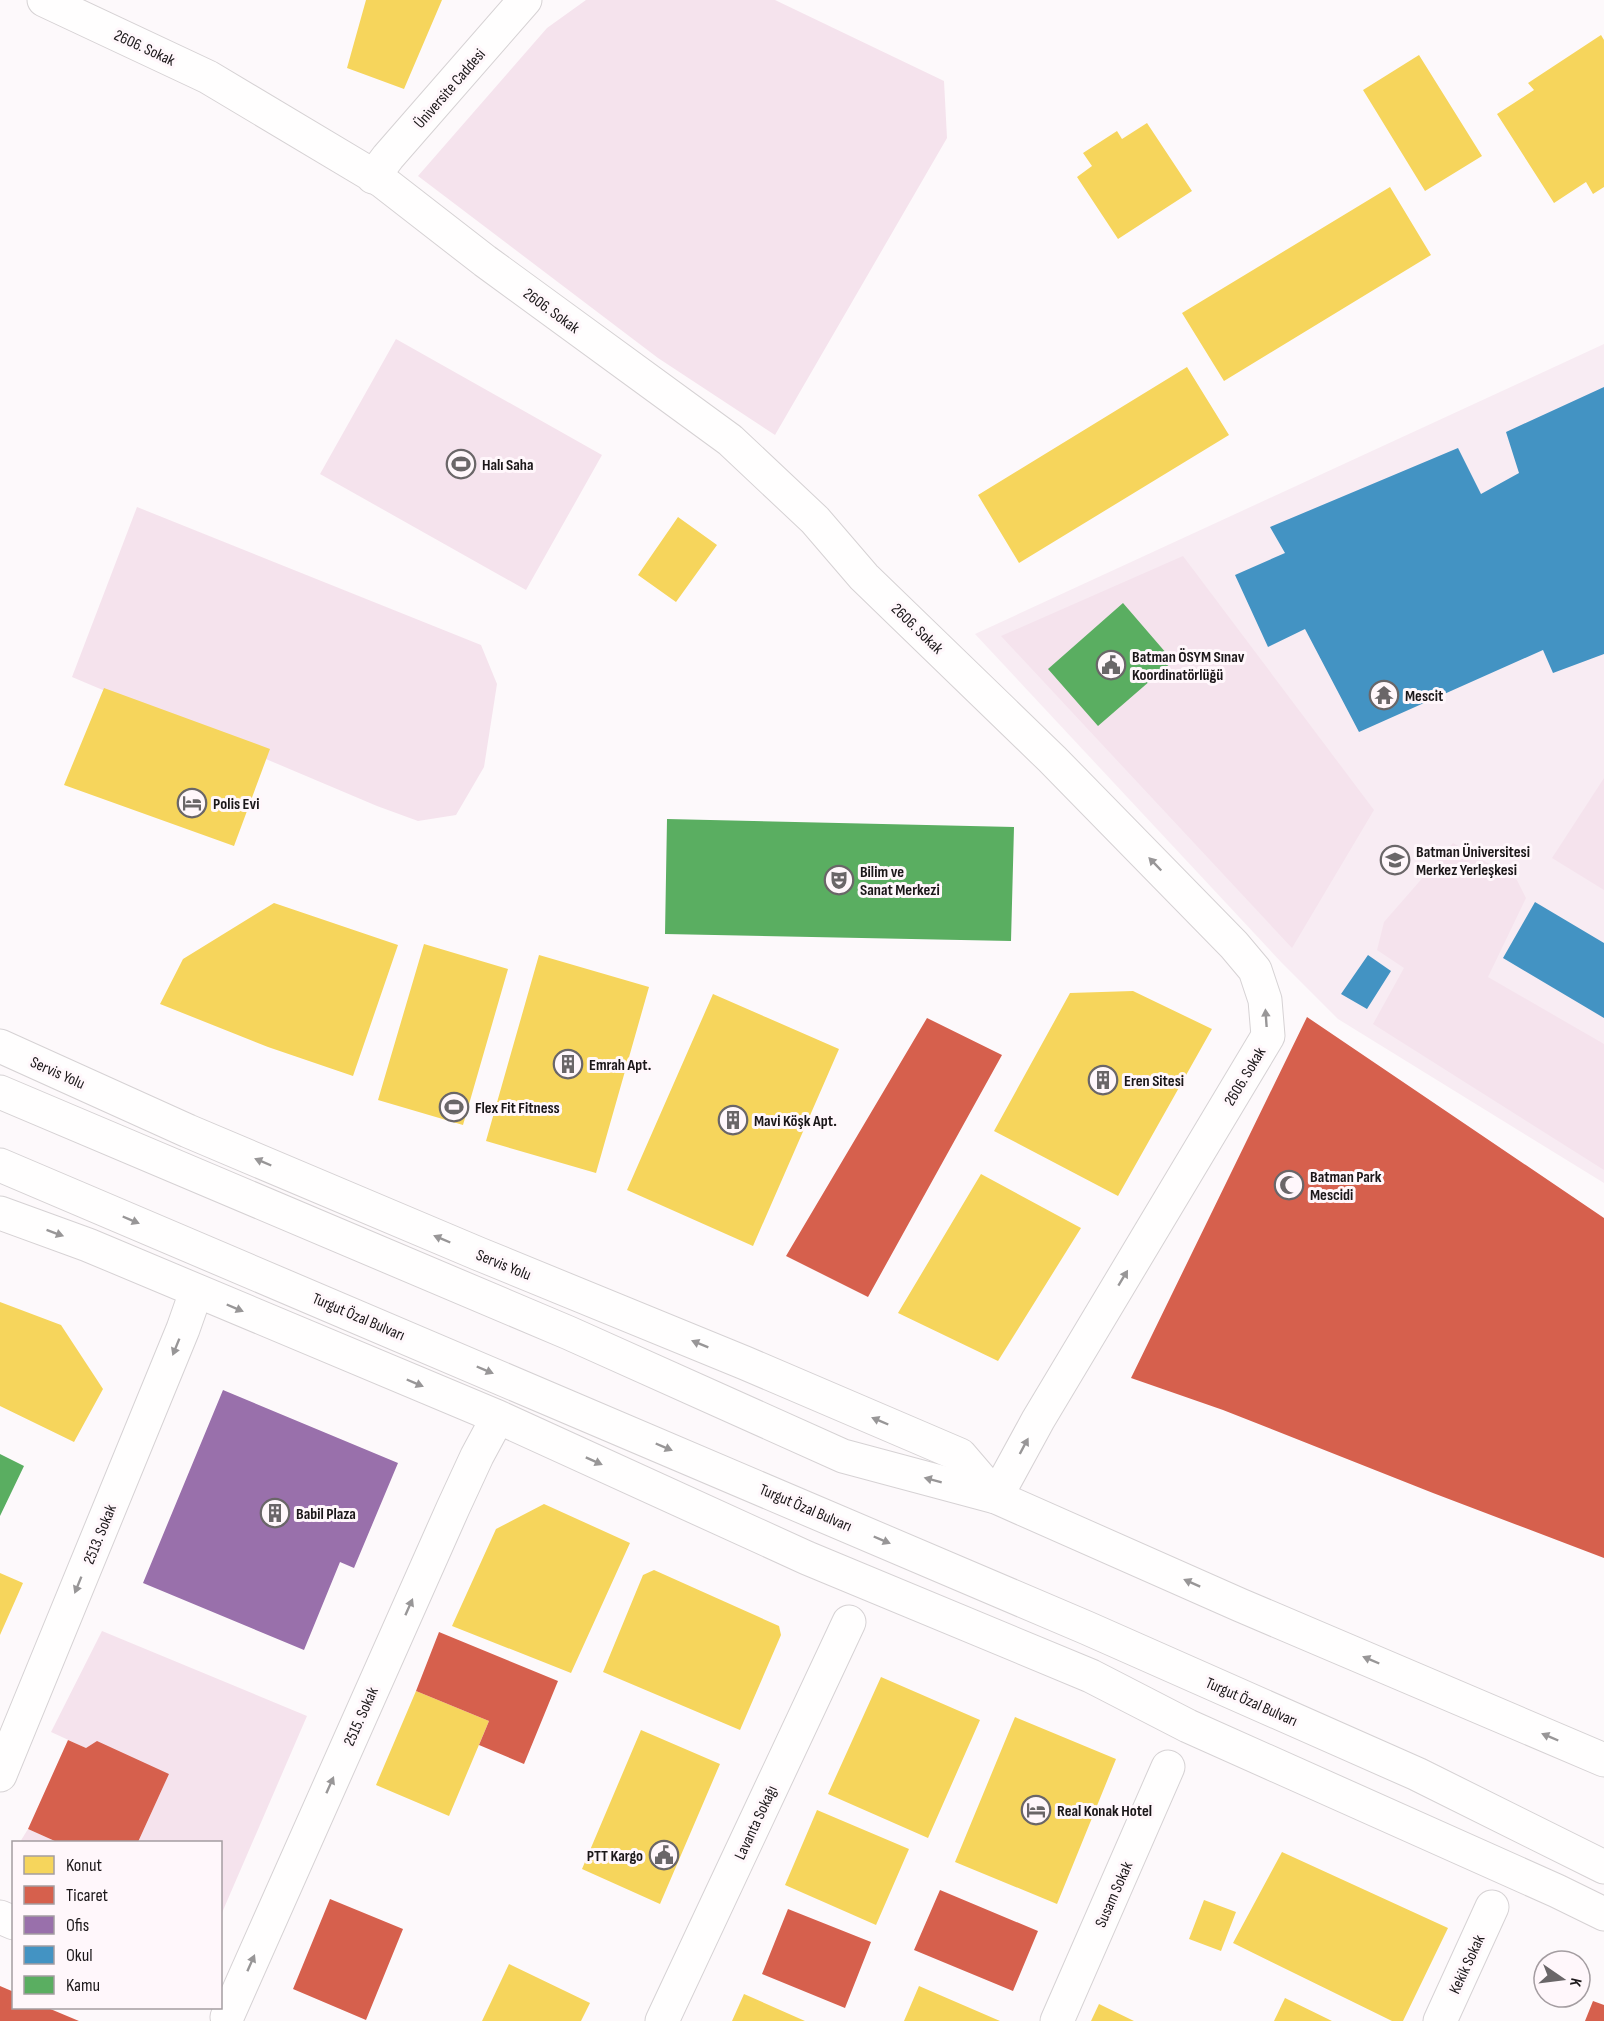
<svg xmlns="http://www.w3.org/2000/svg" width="1604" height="2021" font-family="'Sofia Sans Condensed',sans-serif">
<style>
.built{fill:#f8ecf3}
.green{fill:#f5e3ed}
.homes{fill:#f6d55c}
.shops{fill:#d6604d}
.offices{fill:#9970ab}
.schools{fill:#4393c3}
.public{fill:#5aae61}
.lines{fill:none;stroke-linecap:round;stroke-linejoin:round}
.minor-casing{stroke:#d6d2d4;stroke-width:35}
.major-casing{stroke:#d6d2d4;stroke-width:35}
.minor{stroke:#fffefe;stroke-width:33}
.major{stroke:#fffefe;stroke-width:33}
.oneway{fill:#989697}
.labels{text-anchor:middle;stroke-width:6;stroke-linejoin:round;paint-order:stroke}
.street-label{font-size:16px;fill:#1b1719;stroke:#fff7fb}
.poi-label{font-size:16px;font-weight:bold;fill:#1b1719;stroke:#fff7fb;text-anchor:start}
</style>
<rect width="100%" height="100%" fill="#fdf9fb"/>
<path class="built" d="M1604,344v839l-266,-164 -57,-57 -306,-328z"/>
<path class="green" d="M586,0h189l169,81 3,57 -172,297 -117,-77 -240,-182 129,-148z
M396,339l206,116 -76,135 -206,-116z
M137,507l344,138 16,39 -13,83 -28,48 -38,6 -41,-15 -305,-129z
M1183,556l191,254 -82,138 -291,-312z
M1604,778v112l-52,-32z
M1453,843l64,37 9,18 -38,79 116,67v126l-231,-146 31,-56 -27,-18 7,-28z
M102,1631l205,85 -86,199 -1,-73h-82l31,-68 -83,-26 -35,-16z
M28,1829l29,13h-37z"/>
<path class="homes" d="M366,0h76l-38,89 -57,-21z
M1601,35l3,5v147l-11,7 -7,-12 -32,21 -57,-89 37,-24 -6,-7z
M1419,55l63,101 -57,35 -62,-101z
M1147,123l45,68 -74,48 -41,-62 15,-11 -9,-13 34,-22 5,8z
M1390,187l41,68 -207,126 -42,-68z
M1187,367l42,68 -210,128 -41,-68z
M678,517l39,28 -41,57 -38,-27z
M104,688l166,61 -36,97 -170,-61z
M274,903l124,42 -45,131 -85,-29 -108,-43 23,-45z
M424,944l84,25 -45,156 -85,-25z
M539,955l110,32 -53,186 -110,-32z
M1133,991l79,38 -94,167 -124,-65 76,-138z
M713,994l126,55 -86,197 -126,-56z
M981,1174l100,54 -83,133 -100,-48z
M0,1302l61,23 42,64 -29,53 -74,-36z
M544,1504l86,39 -59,130 -119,-47 44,-97z
M654,1570l125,56 2,9 -41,95 -137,-58 40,-97z
M0,1573l23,10 -23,52z
M881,1677l99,43 -52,118 -100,-44z
M416,1691l73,30 -40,95 -73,-31z
M1015,1717l101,42 -59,145 -102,-42z
M641,1730l79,34 -60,140 -78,-35z
M817,1810l92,39 -33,76 -91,-40z
M1282,1852l166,76 -45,93h-11l-159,-78z
M1204,1900l32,12 -15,39 -32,-12z
M509,1964l81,39 -9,18h-99z
M919,1986l81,35h-96z
M744,1994l61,27h-73z
M1285,1998l47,23h-58z
M1099,2004l35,17h-43z"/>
<path class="shops" d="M1307,1017l297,201v340l-171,-65 -210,-83 -92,-32z
M927,1018l75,37 -134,242 -82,-41z
M439,1632l119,49 -34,83 -45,-19 10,-24 -73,-30z
M68,1740l18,8 11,-7 72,33 -31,68h-81l-29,-13z
M940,1890l98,41 -25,60 -99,-41z
M330,1899l73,30 -37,91 -73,-31z
M788,1909l83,33 -26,66 -83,-34z
M0,1986l14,6v16h34l31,13h-79z
M1593,2001l11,4v16h-19z"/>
<path class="offices" d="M223,1390l175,73 -44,105 -14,-6 -36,88 -161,-67z"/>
<path class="schools" d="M1604,387v267l-51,19 -10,-23 -184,82 -54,-103 -37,18 -33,-72 50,-22 -15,-26 188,-79 23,46 38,-21 -13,-41z
M1535,902l69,41v75l-101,-60z
M1368,955l23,16 -24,38 -26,-15z"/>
<path class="public" d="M1123,603l50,58 -75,65 -50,-57z
M667,819l347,8 -3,114 -346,-7z
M0,1454l24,12 -24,50z"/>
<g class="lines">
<g class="minor-casing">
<path id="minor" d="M373,177l15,-20 137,-157
M0,1046l188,85 291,123 266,109 215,92 36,42 42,-77 230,-384 -3,-36 -10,-30 -21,-25 -182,-186 -188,-182 -49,-57 -85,-80 -245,-179 -103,-80 -174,-104 -164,-77
M0,1213l88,32 410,172 309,141 284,118 97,50 369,165 47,23
M0,1775l183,-446 13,-37
M0,1917l14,6
M227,2017l226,-509 24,-52 21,-39
M662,2021l187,-399
M1057,2021l111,-254
M1440,2021l52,-114"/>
</g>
<g class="major-casing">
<path id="major" d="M0,1092l569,241 274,123 153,41 244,108 364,155
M0,1165l1087,463 330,146 187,93"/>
</g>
<use href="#minor" class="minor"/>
<use href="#major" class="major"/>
</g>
<defs><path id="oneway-solid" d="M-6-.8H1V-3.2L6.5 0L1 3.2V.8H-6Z" transform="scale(1.5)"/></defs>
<g class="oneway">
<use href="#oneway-solid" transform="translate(1155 864) rotate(-134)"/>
<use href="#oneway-solid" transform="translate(1266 1018) rotate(-94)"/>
<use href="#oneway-solid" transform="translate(263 1162) rotate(-157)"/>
<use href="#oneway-solid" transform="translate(131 1220) rotate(23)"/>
<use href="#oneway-solid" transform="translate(55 1233) rotate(20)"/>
<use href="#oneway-solid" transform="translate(442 1239) rotate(-157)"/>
<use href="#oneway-solid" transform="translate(1123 1278) rotate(-59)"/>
<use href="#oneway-solid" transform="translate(235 1308) rotate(23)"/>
<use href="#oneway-solid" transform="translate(700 1344) rotate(-158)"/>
<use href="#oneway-solid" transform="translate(176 1347) rotate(112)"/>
<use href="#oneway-solid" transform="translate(485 1370) rotate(23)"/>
<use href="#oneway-solid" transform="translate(415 1383) rotate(23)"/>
<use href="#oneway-solid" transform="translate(880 1421) rotate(-157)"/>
<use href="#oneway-solid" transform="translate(1024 1446) rotate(-62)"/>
<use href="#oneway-solid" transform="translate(664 1447) rotate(23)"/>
<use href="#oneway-solid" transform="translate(594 1461) rotate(24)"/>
<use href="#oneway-solid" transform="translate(933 1480) rotate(-165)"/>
<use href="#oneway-solid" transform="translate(882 1540) rotate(23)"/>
<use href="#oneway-solid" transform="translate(1192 1583) rotate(-156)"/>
<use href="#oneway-solid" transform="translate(78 1585) rotate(112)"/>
<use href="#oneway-solid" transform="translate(409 1607) rotate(-66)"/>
<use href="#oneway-solid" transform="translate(1371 1660) rotate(-157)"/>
<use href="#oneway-solid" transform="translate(1550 1737) rotate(-157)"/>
<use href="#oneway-solid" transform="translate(330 1785) rotate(-66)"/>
<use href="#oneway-solid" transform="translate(251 1963) rotate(-66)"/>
</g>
<defs>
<g id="stadium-ring" transform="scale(1.5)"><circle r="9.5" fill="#fff7fb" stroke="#6a6668" stroke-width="1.5"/><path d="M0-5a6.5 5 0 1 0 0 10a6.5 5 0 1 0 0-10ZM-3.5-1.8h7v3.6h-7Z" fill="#6a6668"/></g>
<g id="civic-ring" transform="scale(1.5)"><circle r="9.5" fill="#fff7fb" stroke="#6a6668" stroke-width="1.5"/><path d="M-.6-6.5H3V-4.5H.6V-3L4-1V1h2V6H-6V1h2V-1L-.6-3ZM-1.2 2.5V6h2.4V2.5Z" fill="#6a6668"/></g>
<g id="temple-ring" transform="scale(1.5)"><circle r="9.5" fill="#fff7fb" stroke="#6a6668" stroke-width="1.5"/><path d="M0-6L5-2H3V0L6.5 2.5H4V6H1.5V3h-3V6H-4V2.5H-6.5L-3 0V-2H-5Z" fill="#6a6668"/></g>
<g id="hotel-ring" transform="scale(1.5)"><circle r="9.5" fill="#fff7fb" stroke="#6a6668" stroke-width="1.5"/><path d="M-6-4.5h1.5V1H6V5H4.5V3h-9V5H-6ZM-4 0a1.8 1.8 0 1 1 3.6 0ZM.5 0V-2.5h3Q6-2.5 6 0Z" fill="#6a6668"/></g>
<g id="university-ring" transform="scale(1.5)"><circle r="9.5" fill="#fff7fb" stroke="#6a6668" stroke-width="1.5"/><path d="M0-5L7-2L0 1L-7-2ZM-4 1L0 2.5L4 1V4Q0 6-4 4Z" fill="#6a6668"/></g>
<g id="theatre-ring" transform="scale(1.5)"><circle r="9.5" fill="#fff7fb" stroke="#6a6668" stroke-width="1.5"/><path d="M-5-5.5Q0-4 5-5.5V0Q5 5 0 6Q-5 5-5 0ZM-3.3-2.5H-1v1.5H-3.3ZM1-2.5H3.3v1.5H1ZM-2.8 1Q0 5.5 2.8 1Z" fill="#6a6668"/></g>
<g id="building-ring" transform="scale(1.5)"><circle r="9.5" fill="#fff7fb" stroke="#6a6668" stroke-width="1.5"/><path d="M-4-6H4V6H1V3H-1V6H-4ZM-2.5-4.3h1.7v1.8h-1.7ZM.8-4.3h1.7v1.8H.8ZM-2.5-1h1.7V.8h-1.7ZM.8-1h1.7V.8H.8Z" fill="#6a6668"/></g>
<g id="mosque-ring" transform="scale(1.5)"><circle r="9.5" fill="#fff7fb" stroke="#6a6668" stroke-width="1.5"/><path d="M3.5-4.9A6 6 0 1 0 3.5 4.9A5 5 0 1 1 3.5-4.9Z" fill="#6a6668"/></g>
</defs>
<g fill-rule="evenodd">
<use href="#stadium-ring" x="461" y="464"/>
<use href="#civic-ring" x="1111" y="665"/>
<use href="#temple-ring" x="1384" y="695"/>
<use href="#hotel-ring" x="192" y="803"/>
<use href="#university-ring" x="1395" y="860"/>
<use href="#theatre-ring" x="839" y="880"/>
<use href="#building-ring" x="568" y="1064"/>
<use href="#building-ring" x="1103" y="1080"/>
<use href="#stadium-ring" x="454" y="1107"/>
<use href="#building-ring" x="733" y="1120"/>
<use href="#mosque-ring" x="1289" y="1185"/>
<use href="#building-ring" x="275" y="1513"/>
<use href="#hotel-ring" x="1036" y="1810"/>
<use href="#civic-ring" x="664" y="1855"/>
</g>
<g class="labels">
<g class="street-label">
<text transform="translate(145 47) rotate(25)" y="6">2606. Sokak</text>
<text transform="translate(449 88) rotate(-49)" y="6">Üniversite Caddesi</text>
<text transform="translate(552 310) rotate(36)" y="6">2606. Sokak</text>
<text transform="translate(918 628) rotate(44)" y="6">2606. Sokak</text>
<text transform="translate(58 1072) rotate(24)" y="6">Servis Yolu</text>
<text transform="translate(1244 1076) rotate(-59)" y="6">2606. Sokak</text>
<text transform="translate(504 1264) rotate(22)" y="6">Servis Yolu</text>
<text transform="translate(359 1316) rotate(23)" y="6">Turgut Özal Bulvarı</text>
<text transform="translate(806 1507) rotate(23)" y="6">Turgut Özal Bulvarı</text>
<text transform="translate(99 1534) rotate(-68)" y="6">2513. Sokak</text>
<text transform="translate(1252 1701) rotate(24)" y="6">Turgut Özal Bulvarı</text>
<text transform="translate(360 1716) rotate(-66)" y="6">2515. Sokak</text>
<text transform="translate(755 1822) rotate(-65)" y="6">Lavanta Sokağı</text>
<text transform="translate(1113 1894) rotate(-66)" y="6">Susam Sokak</text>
<text transform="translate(1466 1964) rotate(-65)" y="6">Kekik Sokak</text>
</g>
<g class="poi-label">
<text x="482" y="470">Halı Saha</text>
<text x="1132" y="662">Batman ÖSYM Sınav<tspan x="1132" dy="18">Koordinatörlüğü</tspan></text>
<text x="1405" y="701">Mescit</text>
<text x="213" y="809">Polis Evi</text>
<text x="1416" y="857">Batman Üniversitesi<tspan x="1416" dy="18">Merkez Yerleşkesi</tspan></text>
<text x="860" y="877">Bilim ve<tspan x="860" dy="18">Sanat Merkezi</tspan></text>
<text x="589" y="1070">Emrah Apt.</text>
<text x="1124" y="1086">Eren Sitesi</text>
<text x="475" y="1113">Flex Fit Fitness</text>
<text x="754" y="1126">Mavi Köşk Apt.</text>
<text x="1310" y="1182">Batman Park<tspan x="1310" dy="18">Mescidi</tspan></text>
<text x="296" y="1519">Babil Plaza</text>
<text x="1057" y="1816">Real Konak Hotel</text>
<text x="643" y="1861" text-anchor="end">PTT Kargo</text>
</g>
</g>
<rect x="12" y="1841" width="210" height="168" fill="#fff7fb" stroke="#a49da1" stroke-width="1.5"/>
<rect x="24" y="1856" width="30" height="18" fill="#f6d55c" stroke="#a49da1" stroke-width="1.5"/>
<text x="66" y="1871" font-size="18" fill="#1b1719">Konut</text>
<rect x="24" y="1886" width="30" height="18" fill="#d6604d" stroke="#a49da1" stroke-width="1.5"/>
<text x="66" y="1901" font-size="18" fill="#1b1719">Ticaret</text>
<rect x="24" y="1916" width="30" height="18" fill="#9970ab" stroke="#a49da1" stroke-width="1.5"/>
<text x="66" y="1931" font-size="18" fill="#1b1719">Ofis</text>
<rect x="24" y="1946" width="30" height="18" fill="#4393c3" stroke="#a49da1" stroke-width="1.5"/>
<text x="66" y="1961" font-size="18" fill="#1b1719">Okul</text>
<rect x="24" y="1976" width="30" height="18" fill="#5aae61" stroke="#a49da1" stroke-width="1.5"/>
<text x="66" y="1991" font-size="18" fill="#1b1719">Kamu</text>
<g transform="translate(1562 1979) rotate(104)"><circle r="28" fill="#fff7fb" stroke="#a49da1" stroke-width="1.5"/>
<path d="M0-4.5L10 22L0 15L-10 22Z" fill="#6a6668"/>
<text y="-9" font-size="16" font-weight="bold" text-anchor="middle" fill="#1b1719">K</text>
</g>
</svg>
